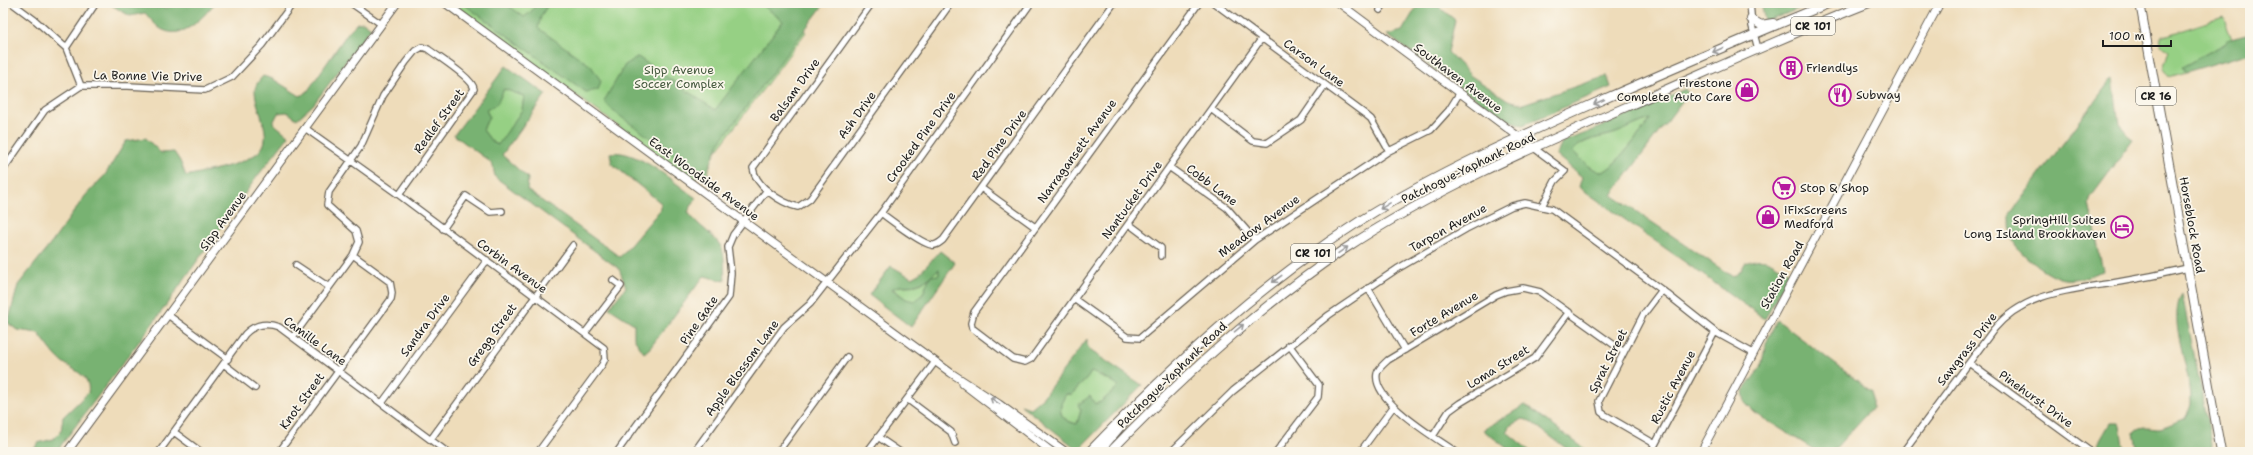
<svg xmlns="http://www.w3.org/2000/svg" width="2253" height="455" font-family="'Shantell Sans',sans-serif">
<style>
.green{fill:#96d084;stroke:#597650}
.forest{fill:#78b272;stroke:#4a6747;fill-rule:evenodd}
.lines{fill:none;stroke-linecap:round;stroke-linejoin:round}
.minor-casing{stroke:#665f53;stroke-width:8}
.tertiary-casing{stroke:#665f53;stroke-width:9}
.secondary-casing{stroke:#665f53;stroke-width:9}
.primary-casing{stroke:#665f53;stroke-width:10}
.minor{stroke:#fff;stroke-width:5.5}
.tertiary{stroke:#fff;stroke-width:7}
.secondary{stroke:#fff;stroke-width:7}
.primary{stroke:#fff;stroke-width:8}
.oneway{stroke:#999}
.labels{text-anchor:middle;stroke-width:3.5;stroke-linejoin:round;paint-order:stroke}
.shield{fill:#fbf7ec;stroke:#5f5e5a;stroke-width:1}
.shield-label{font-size:11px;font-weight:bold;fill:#1c1c1c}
.street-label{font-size:12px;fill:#1c1c1c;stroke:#fbf7ec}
.poi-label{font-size:12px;fill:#1c1c1c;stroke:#fbf7ec;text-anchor:start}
.park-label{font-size:12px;fill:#475b40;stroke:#fbf7ec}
</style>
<rect width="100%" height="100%" fill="#fbf7ec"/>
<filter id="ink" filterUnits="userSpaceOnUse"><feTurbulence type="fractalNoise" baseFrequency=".025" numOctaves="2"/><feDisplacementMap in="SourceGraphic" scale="8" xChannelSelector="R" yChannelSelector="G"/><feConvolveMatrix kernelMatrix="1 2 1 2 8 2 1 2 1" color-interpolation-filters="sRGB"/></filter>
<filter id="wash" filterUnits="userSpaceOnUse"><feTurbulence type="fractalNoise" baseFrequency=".012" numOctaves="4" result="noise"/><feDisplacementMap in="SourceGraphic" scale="16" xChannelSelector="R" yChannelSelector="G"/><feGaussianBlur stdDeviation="0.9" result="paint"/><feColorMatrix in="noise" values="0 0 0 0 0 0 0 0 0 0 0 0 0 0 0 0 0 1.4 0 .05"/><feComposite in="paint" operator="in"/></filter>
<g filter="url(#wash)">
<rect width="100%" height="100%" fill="#eedcba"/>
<path class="green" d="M449,3h318l39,29 -112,149z
M2223,17l9,22 -49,28 3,5 -17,5 -6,-8 6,-19 -9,-5 1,-8z
M504,89l20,7 -2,14 -23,35 -7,-3 -9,-12 6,-14 -3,-6 11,-6z
M1651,119c-7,9 -41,56 -51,53 -9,-2 -21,-14 -27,-21 10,-13 29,-13 43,-18 12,-5 23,-11 35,-14z
M939,268v7l-9,1 -7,18 -9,8 -8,-3 -14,-11c10,-4 21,0 30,-5 6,-4 12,-10 17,-15z
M1091,371l12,7 11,3 6,5 -19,16 -7,2 -4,-7 -9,13 -4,14c-19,-5 -20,-15 -11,-30h6c6,-8 15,-13 19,-23z"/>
<path class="forest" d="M108,3l58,5 11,-5h38c-12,14 -31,37 -52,27 -7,-3 -13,-12 -18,-17l-15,3z
M462,3h43l19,14 7,-5 6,-9h12l-8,13 -3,12 53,38 10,15 -3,9 -12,2z
M760,3h65l-106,140 -10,25 -1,8 -22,-12 -73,-53 -9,-10 21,-36 13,-8 77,53 68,-89z
M1419,3h15l21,17 -7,32 23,24 37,24 15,4 84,-28 4,11 -88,38 -19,-6 -117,-84 15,-4z
M1761,3h53l-49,19z
M363,22l8,6 -58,77 -16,14 -10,-7 -9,1 -5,10 16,13 -33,42 -97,137 -103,137h-24l6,-9 15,-4 8,-8 2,-14 25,-24c4,-20 -19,-23 -30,-35 -7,-7 -13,-17 -20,-25l-21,-3 -9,-7 10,-38 35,-44 32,-45 20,-21 21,-34 20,-3 15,15 13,-1 6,9 6,15c21,-5 48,-9 67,-20 27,-15 1,-46 2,-67 1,-5 5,-10 8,-13l10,3 27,17 7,-4 42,-61 8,-8z
M2250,34v19l-64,19 -4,-5 42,-23 3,-4z
M506,66l40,28 -44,61 26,23 -1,12 93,67 41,-48v-6l-49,-39 -2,-11c27,-5 64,30 86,45l-8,14c8,13 30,25 34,37 3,9 2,22 3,32l-21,-5 -54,72 -6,5 -10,-14v-15l-25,-16 17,-21 -7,-18 -124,-92 -2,-11 -4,-5 -35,-26zM504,89l20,7 -2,14 -24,35 -6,-3 -9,-12 6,-14 -3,-6 11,-6z
M2113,79l6,45 14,16 -42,57 -2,7 14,67c-12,4 -26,10 -39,8 -15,-2 -44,-24 -51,-38 -3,-8 -3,-18 -3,-27l100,-133z
M1685,89l2,4 -4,7 -71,95 121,82 8,-6 4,-8c21,-8 26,-1 44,10l-24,46 -186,-132 3,-10 -26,-22 6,-13 27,-10zM1651,119c-7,9 -41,56 -51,53 -9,-3 -21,-14 -27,-21 9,-13 29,-13 43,-18 12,-4 22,-11 35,-14z
M940,251l15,12 -44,64 -42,-32 22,-29 21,12 6,-3zM939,269v6l-9,1 -7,18 -9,7 -8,-2 -14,-10c9,-6 19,-1 29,-6 6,-2 12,-10 18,-14z
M2182,294l30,150 -1,8h-73l-4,-20c7,-8 16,-4 25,-4 8,-1 17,-6 25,-9 2,-4 7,-11 7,-16 1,-32 -25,-81 -9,-109z
M1777,320l95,72v16l-40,44h-14l-63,-39 -10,-10 -2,-12 18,-24 5,-24z
M1087,339v6l4,6 51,34 -61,62 -4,2 -56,-44 9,3 13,-11zM1091,372c4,1 26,11 28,14l-18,16 -6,2 -5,-8 -12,9 3,5 -4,14c-19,-4 -20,-15 -11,-30h6c6,-8 15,-13 19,-22z
M1525,405l64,47h-18l-41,-31 -7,-2 -12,6 -4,7 24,20h-19l-29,-22z
M2110,423h8l2,3 4,26h-19l-7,-8z"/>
</g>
<g filter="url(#ink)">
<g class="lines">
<g class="minor-casing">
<path id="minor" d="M12,3l24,18 30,27 15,38
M351,3l30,21
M872,3l-119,165c2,18 28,35 45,39l12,-8 141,-196
M1199,3l-225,309 -3,11 1,5 41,31 12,3 6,-3 231,-321
M1214,3l151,111 6,5 18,32
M1750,3l2,23 6,23
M1380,10l5,-7
M66,48l30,-45
M1211,109l42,32 14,2 34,-23 24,-35
M305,128l94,67 205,153 1,11 -3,6 -64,87
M1534,148l31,23 -10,10 -13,25
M1169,167l58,41 28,32
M3,170l42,-60 36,-24h47l77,4 27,-13 30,-32 31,-42
M981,188l54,39
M881,213c10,7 40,31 51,32 4,1 7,-2 11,-5l171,-237
M1129,224l32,24v8
M443,229l23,-33 24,16 12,-1
M296,265l33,22
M1368,288l37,62
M1074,299l53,38 13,1 115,-98 134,-89 42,-21 18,-20 10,-16
M168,315l60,44
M585,333l36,-47 -8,-6
M293,337l60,-82 6,-13 -3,-11 -29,-26 2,-13 32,-46 22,-50 23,-34 9,-11 7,-4 6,2c10,8 45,29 46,40l-75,106
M1969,363l122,89
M225,365l30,23
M907,399l44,33 4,11
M382,403l105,-143
M174,432l27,20
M1433,436l16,-25 11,-8 75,-45 34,-46
M878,437l22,15
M431,439l142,-194
M1655,444l-50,-29 -4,-3 -2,-11 44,-86 19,-25
M159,452l86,-118c10,-10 21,-12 34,-7l168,125
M279,452l112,-153 1,-6 -2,-11 -37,-27
M617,452l112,-155 2,-24 -3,-26 5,-12 34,-45
M694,452l90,-125 26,-23 71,-91 150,-210
M778,452l69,-95
M867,452l68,-90
M1171,452l62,-61 96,-76 68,-46 69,-40 46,-23 13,-3 27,6 110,81 53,42 38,21
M1276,452l42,-55 1,-12 -30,-40
M1360,452l33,-45
M1456,452c-20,-14 -84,-51 -79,-78 1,-6 7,-10 11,-14l108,-65 10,-4 17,-3 17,4 84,60
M1651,452l64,-120
M1903,452l91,-123c30,-36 75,-39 119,-46 25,-4 50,-9 75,-15"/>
</g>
<g class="tertiary-casing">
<path id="tertiary" d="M1339,3l195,145
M67,452l330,-449"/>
</g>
<g class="secondary-casing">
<path id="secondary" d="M445,3l506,370 48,31 67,48
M963,384l89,68
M1701,452l239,-449"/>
</g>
<g class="primary-casing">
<path id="primary" d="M2140,3l81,449
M1751,19l10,6 12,-2
M1089,452c85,-88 170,-167 274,-233 74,-46 153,-81 232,-116 78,-34 156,-68 235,-100
M1099,452l26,-31
M1110,452c72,-75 147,-144 233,-202 89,-59 186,-101 283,-143 81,-35 161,-72 243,-104"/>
</g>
<use href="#minor" class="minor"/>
<use href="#tertiary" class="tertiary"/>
<use href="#secondary" class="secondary"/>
<use href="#primary" class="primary"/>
</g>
<defs><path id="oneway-shaft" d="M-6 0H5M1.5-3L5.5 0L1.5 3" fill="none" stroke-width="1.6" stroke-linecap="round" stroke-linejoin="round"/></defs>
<g class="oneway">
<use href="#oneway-shaft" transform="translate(1718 50) rotate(156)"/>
<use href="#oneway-shaft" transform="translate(1599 102) rotate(156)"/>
<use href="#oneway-shaft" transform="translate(1385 206) rotate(149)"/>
<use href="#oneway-shaft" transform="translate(1343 250) rotate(-34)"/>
<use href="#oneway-shaft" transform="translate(1277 279) rotate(143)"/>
<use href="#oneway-shaft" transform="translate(1239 328) rotate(-40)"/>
<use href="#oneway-shaft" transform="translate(995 401) rotate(-146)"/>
</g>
</g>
<defs>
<g id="building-ring" transform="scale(1.15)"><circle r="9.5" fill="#fbf7ec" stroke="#b5179e" stroke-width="1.5"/><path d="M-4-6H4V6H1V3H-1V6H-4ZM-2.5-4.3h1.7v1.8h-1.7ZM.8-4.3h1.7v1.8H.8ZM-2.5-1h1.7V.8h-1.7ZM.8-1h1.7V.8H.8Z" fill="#b5179e"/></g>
<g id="shop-ring" transform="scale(1.15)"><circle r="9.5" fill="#fbf7ec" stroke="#b5179e" stroke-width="1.5"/><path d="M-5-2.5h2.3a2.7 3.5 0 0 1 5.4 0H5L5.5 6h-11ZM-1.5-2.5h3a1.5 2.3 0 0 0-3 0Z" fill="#b5179e"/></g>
<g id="restaurant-ring" transform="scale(1.15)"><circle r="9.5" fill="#fbf7ec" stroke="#b5179e" stroke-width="1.5"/><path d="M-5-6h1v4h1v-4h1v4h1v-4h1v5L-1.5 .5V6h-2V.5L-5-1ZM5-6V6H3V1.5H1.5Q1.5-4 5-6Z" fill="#b5179e"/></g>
<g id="supermarket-ring" transform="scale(1.15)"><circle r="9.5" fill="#fbf7ec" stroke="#b5179e" stroke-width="1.5"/><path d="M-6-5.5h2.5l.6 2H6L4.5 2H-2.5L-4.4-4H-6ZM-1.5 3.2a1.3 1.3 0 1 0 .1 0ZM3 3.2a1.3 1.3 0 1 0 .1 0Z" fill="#b5179e"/></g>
<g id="hotel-ring" transform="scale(1.15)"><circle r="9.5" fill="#fbf7ec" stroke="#b5179e" stroke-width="1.5"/><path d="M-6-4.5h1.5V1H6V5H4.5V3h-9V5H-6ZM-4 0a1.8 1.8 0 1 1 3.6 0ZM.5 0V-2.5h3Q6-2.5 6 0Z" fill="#b5179e"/></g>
</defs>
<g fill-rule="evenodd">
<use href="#building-ring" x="1791" y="68"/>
<use href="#shop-ring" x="1747" y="90"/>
<use href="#restaurant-ring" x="1840" y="95"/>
<use href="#supermarket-ring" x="1784" y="188"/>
<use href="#shop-ring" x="1768" y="217"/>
<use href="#hotel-ring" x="2122" y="227"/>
</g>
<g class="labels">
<g class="shield">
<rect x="1791" y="17" width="44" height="18" rx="3"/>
<rect x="2136" y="87" width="40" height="18" rx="3"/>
<rect x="1291" y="244" width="44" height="18" rx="3"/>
</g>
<g class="shield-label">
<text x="1813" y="30">CR 101</text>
<text x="2156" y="100">CR 16</text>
<text x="1313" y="257">CR 101</text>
</g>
<g class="street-label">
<text transform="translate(1314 63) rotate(36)" y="4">Carson Lane</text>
<text transform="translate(148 76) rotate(1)" y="4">La Bonne Vie Drive</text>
<text transform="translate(1458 78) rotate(37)" y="4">Southaven Avenue</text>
<text transform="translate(795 90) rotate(-54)" y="4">Balsam Drive</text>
<text transform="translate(857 115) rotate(-54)" y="4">Ash Drive</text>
<text transform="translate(439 121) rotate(-54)" y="4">Redlef Street</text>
<text transform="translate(921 137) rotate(-54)" y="4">Crooked Pine Drive</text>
<text transform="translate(999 145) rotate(-54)" y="4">Red Pine Drive</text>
<text transform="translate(1077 151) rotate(-54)" y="4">Narragansett Avenue</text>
<text transform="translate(1468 168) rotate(-26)" y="4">Patchogue-Yaphank Road</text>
<text transform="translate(704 179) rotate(36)" y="4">East Woodside Avenue</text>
<text transform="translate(1212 185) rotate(37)" y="4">Cobb Lane</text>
<text transform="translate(1132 200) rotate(-54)" y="4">Nantucket Drive</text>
<text transform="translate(223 221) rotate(-54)" y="4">Sipp Avenue</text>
<text transform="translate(2192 225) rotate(80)" y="4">Horseblock Road</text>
<text transform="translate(1259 226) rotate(-36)" y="4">Meadow Avenue</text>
<text transform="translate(1448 228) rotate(-29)" y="4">Tarpon Avenue</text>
<text transform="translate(512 266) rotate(36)" y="4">Corbin Avenue</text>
<text transform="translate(1782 275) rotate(-61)" y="4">Station Road</text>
<text transform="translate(1444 314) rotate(-31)" y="4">Forte Avenue</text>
<text transform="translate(699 320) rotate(-55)" y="4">Pine Gate</text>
<text transform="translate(425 325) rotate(-54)" y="4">Sandra Drive</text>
<text transform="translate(492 335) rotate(-54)" y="4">Gregg Street</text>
<text transform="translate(315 341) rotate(36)" y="4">Camille Lane</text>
<text transform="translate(1967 349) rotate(-52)" y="4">Sawgrass Drive</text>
<text transform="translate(1608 361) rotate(-63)" y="4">Sprat Street</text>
<text transform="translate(1498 367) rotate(-32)" y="4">Loma Street</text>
<text transform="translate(742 368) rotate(-54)" y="4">Apple Blossom Lane</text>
<text transform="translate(1172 375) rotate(-44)" y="4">Patchogue-Yaphank Road</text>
<text transform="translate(1673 387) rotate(-62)" y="4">Rustic Avenue</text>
<text transform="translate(2036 399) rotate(36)" y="4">Pinehurst Drive</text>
<text transform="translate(302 401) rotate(-54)" y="4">Knot Street</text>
</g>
<g class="poi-label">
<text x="1806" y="72">Friendlys</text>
<text x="1732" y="87" text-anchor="end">Firestone<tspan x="1732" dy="14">Complete Auto Care</tspan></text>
<text x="1856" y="99">Subway</text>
<text x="1800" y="192">Stop &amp; Shop</text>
<text x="1784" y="214">iFixScreens<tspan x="1784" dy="14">Medford</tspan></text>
<text x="2106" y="224" text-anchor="end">SpringHill Suites<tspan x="2106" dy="14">Long Island Brookhaven</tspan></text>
</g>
<g class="park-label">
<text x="679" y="74">Sipp Avenue<tspan x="679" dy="14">Soccer Complex</tspan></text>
</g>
</g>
<rect width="2253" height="455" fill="none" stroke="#fbf7ec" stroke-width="16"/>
<path d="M2103 40v6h68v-6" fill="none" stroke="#1c1c1c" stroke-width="2"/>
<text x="2109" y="40" font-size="12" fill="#1c1c1c" stroke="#fbf7ec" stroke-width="3" paint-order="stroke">100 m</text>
</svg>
